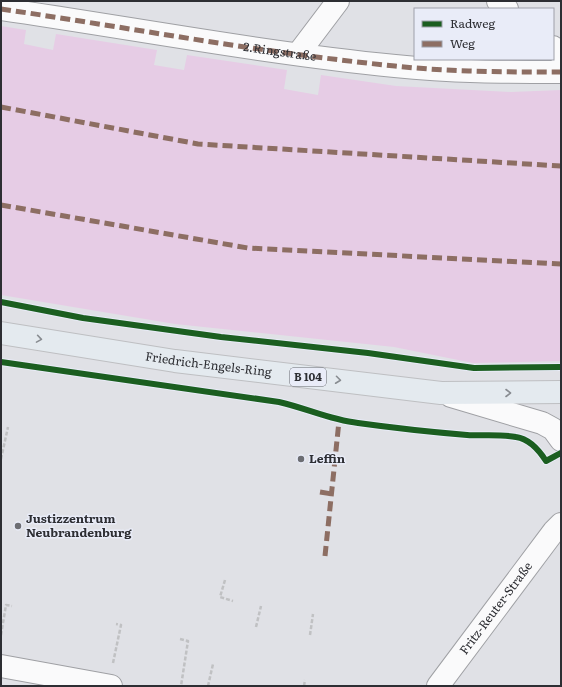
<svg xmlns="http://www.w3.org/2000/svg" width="562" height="687" font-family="Literata,serif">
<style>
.green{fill:#e6cce5}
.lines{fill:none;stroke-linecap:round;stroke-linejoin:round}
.minor-casing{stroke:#9fa0a4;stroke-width:24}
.major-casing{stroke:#bebfc2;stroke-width:24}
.path{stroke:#c0c1c3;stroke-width:2.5;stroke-dasharray:4 2;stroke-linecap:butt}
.minor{stroke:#fafafb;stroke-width:22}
.major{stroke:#e4eaef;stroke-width:22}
.quiet{stroke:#8d6e63;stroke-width:5;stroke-dasharray:10 5;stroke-linecap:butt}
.cycleway-casing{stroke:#e9ecf8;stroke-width:8}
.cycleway{stroke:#1b5e20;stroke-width:6}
.oneway{stroke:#888c91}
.poi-dot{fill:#6c6d72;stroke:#e9ecf8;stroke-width:1.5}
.labels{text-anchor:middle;stroke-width:3;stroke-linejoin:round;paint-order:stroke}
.shield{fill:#e9ecf8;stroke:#65676e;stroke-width:1}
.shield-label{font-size:11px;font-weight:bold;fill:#2d2e33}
.street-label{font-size:12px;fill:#2d2e33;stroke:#e9ecf8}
.poi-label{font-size:12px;font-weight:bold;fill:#2d2e33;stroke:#e9ecf8;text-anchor:start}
</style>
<rect width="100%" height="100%" fill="#e0e1e6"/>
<path class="green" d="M1,26l25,4 -2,14 29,6 3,-16 101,16 -3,15 30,5 3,-15 100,15 -3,19 34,6 3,-20 75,11 115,6 50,-2v271l-88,2 -79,-16 -219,-23 -174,-29z"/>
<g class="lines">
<g class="minor-casing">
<g id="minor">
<path d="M498,1l9,8"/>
<path d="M1,9c131,19 262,44 394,57 55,6 111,6 166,6"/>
<path d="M553,47l8,7"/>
<path d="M298,54l40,-53"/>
<path d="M451,396l91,27 11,6 8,11"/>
<path d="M1,666l110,20"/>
<path id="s1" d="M438,686l116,-155 7,-7"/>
</g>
</g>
<g class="major-casing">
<g id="major">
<path id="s2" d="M1,333l174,28 266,32 120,-1"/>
</g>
</g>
<path class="path" d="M1,459l7,-32
M225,580l-5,17 13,4
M256,627l5,-21
M1,635l5,-30 6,1
M310,635l3,-21
M180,639l8,2 -7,45
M113,663l8,-38 -5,-1
M208,686l5,-22
M304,686l1,-6"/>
<use href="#minor" class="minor"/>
<use href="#major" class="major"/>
<g class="quiet">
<path id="s3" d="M1,9c131,19 262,44 394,57 55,6 111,6 166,6"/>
<path d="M1,107l197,37 363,22"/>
<path d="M1,205l247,43 313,16"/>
<path d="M320,492l12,2"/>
<path d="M325,556l14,-135"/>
</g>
<g class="cycleway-casing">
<path id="cycleway" d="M1,302l82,16 138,19 147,16 106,15 87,-1
M1,362l278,40c27,6 51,18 79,21 36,5 73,9 109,12 16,1 34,-1 49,2 14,2 23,13 30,24l15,-8"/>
</g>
<use href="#cycleway" class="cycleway"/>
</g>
<defs><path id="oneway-chevron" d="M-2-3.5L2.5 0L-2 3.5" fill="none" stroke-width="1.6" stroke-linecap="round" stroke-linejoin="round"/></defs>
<g class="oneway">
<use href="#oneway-chevron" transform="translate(39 339) rotate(9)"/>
<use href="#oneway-chevron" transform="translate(338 380) rotate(7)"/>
<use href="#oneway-chevron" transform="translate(508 393)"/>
</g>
<g class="poi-dot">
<circle cx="301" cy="459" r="4"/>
<circle cx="18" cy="526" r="4"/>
</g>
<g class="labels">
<rect class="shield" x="290" y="368" width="36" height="18" rx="3"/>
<g class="shield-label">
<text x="308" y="381">B 104</text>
</g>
<g class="street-label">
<text dy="4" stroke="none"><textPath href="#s3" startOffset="282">2.Ringstraße</textPath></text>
<text dy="4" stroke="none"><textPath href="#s2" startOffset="210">Friedrich-Engels-Ring</textPath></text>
<text dy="4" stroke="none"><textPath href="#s1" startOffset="97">Fritz-Reuter-Straße</textPath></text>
</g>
<g class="poi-label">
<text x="309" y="463">Leffin</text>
<text x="26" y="523">Justizzentrum<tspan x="26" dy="14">Neubrandenburg</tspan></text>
</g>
</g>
<rect width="562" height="687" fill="none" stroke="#2d2e33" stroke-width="4"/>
<rect x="414" y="8" width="140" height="52" fill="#e9ecf8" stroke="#9ea0a9"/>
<rect x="422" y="21" width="20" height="6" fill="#1b5e20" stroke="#9ea0a9"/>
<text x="450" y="28" font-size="12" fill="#2d2e33">Radweg</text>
<rect x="422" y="41" width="20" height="6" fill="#8d6e63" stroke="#9ea0a9"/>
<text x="450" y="48" font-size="12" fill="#2d2e33">Weg</text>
</svg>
